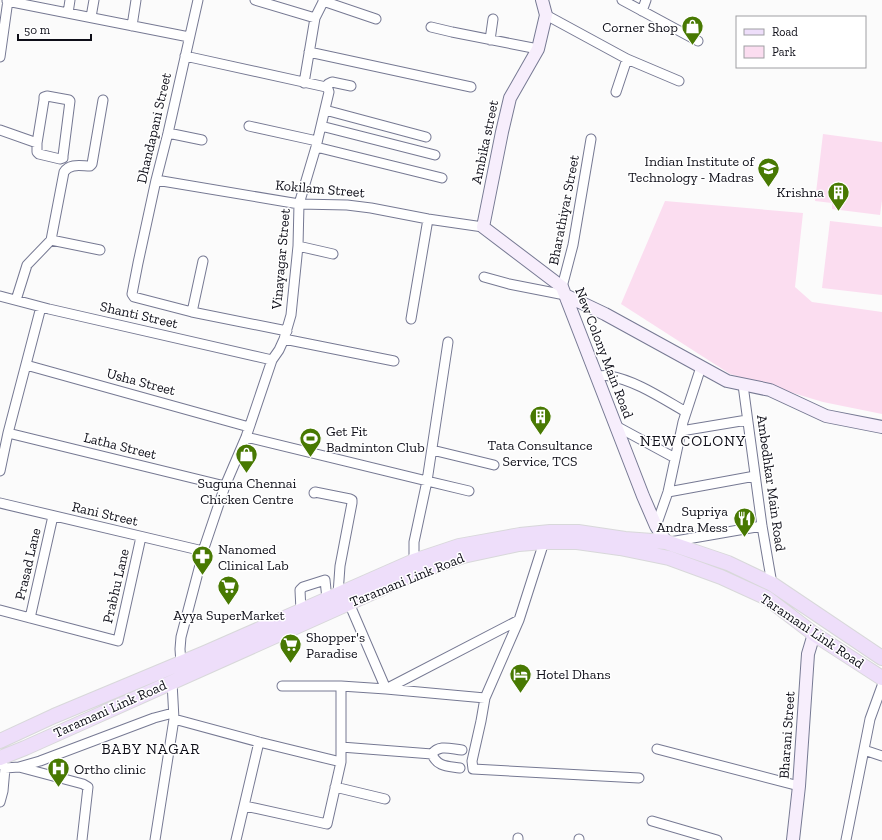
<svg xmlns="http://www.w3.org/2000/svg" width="882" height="840" viewBox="0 0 882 840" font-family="'Zilla Slab',serif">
	<rect width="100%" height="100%" fill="#fbfbfb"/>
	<path fill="#fbddf0" d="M 823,134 L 882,142 L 882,200 L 880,215 L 832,209 L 832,203 L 815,201 Z
		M 665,201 L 803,213 L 795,287 L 812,302 L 882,312 L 882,414 L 823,402 L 730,374 L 621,304 Z
		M 830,221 L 882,227 L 882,295 L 822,288 Z"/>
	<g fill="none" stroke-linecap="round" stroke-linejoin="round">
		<defs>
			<path id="street" d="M 198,0 L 168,133 L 156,180 L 138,263 L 132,294 L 134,297 L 192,312 L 287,331
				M 255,0 L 315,18
				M 622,0 L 698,41
				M 7,1 L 189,37
				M 323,1 L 376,19
				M 642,11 L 646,0
				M 68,13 L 70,0
				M 546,15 L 627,59 L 679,81
				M 91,17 L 94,0
				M 132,26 L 136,0
				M 431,27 L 452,32 L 538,49
				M 490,40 L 493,19
				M 309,52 L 471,87
				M 0,57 L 8,0
				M 304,83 L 315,18 L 324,0
				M 326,87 L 328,84 L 332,82 L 351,86
				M 616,92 L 627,59
				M 47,96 L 69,100 L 70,101 L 63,156 L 63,158 L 60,159 L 39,154 L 37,152 L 37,143 L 44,100 L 44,97 Z
				M 325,110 L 426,137
				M 249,126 L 317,141
				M 321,126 L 435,155
				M 0,130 L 37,143
				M 168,133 L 202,140
				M 316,147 L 442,178
				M 156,180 L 299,204 L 347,205 L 371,208 L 428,219 L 483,227
				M 51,240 L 100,250
				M 298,246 L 333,254
				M 484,277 L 509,284 L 565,295
				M 562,287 L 573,245 L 591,139
				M 0,296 L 49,309 L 272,360
				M 16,300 L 27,265 L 51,240 L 64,172 C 70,163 81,166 90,166 L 92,164 L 103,100
				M 192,312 L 203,261
				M 411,319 L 428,219
				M 284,339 L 394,361
				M 26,365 L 249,427
				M 597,376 C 601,376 605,375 609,376 C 635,380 663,399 686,412
				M 743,385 L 762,526 L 772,584
				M 616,426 L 675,458
				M 681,431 L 747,420
				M 8,433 L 225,486
				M 246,437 L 427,481 L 469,491
				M 432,450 L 494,465
				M 0,471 L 8,433 L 41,307
				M 668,492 L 755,476
				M 314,493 L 315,492 L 350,499 L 352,500 L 352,503 L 340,566 L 338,594
				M 0,503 L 203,551
				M 656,526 L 668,492 L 683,422 L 701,367
				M 670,542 L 762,526
				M 414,561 L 414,542 L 427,481 L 448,342
				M 349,603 L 386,689 L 519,620
				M 0,610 L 118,641 L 141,537
				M 301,611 L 300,590 L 303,587 L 325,580 L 327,599
				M 30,618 L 53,516
				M 181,663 L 180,649 L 181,637 L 200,565 L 203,551 L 225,486 L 246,437 L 272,360 L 279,350 L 284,339 L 291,315 L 298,246 L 299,204 L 316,147 L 329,92 L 328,89 L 326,87 L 185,56
				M 282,686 L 341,686 L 386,689 L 485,698 L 519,620 L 544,542
				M 485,698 L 481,721 L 472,761 L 473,769 L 639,778
				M 174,719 L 259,742 L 341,762
				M 341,747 L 432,754 C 439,744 451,749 462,750
				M 657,749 L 799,786
				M 864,750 L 882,756
				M 432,754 C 437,767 448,766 460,768
				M 0,761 L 5,768 L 19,767 L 40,761 L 154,718 L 173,713
				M 19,767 L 83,784 L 88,787 L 82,840
				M 335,787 L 385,799
				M 0,802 L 3,791 L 5,768
				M 245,806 L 327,824 L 341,762 L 341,686
				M 652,821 L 717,840
				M 155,840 L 174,719 L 172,682
				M 236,840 L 259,742
				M 518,840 L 518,838
				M 579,840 L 579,839
				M 846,840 L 870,719 L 882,686"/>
			<path id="secondary" d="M 542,0 L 546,15 L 538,49 L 510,98 L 502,132 L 483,227 L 562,287 L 643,496 L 656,526 L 666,542
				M 565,295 L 605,314 L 727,381 L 770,390 L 826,416 L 882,427
				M 793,840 L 799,786 L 808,654 L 814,634"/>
			<path id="primary" d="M 0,741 L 54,716 L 205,653 L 414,561 L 459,546 L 520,535 L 550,532 L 578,532 L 625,539 L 666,542 L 728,563 L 772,584 L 882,658
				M 0,758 L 25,748 L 416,573 L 463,556 L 519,544 L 544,542 L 577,542 L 620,548 L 669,558 L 721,577 L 767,598 L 814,634 L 882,678"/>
		</defs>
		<use href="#street" stroke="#767993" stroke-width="11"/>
		<use href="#secondary" stroke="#767993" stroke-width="14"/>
		<use href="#primary" stroke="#d8d8da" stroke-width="16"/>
		<use href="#street" stroke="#fff" stroke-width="9"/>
		<use href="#secondary" stroke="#f7eefc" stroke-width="12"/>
		<use href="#primary" stroke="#eedefa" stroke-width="14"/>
	</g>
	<defs>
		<symbol id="shop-pin" viewBox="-11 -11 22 30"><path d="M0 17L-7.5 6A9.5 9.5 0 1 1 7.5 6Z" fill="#487902" stroke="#fff"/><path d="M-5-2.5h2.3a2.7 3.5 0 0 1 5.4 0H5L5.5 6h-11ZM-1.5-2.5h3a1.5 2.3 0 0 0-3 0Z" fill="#fff"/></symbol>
		<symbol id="university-pin" viewBox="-11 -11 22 30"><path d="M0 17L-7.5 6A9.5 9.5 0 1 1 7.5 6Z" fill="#487902" stroke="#fff"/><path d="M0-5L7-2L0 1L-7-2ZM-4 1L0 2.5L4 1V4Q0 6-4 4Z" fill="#fff"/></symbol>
		<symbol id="building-pin" viewBox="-11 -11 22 30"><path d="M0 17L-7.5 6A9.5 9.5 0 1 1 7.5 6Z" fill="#487902" stroke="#fff"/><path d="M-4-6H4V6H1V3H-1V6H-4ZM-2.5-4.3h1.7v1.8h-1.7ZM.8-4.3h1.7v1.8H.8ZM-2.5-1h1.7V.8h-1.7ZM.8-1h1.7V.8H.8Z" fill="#fff"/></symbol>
		<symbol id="stadium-pin" viewBox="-11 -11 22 30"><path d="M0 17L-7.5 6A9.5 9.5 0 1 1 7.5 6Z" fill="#487902" stroke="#fff"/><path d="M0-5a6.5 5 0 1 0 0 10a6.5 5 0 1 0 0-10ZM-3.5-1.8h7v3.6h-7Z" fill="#fff"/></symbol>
		<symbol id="restaurant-pin" viewBox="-11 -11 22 30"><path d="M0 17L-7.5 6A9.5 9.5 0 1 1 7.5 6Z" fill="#487902" stroke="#fff"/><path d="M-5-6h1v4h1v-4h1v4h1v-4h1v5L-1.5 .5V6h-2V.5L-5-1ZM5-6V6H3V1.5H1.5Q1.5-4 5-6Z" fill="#fff"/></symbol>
		<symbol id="pharmacy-pin" viewBox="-11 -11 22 30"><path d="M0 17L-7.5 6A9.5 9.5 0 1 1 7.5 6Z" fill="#487902" stroke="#fff"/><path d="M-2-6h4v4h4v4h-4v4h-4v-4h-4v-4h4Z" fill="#fff"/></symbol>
		<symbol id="supermarket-pin" viewBox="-11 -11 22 30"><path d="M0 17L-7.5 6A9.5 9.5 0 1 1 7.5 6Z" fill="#487902" stroke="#fff"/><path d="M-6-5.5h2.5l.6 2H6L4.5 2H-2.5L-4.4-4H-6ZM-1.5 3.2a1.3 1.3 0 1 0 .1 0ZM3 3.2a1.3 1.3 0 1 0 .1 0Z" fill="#fff"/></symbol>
		<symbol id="hotel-pin" viewBox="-11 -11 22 30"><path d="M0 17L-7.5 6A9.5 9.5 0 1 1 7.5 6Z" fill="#487902" stroke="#fff"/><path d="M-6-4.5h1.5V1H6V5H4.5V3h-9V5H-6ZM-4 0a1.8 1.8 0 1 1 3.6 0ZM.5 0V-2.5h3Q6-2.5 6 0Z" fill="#fff"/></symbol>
		<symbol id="hospital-pin" viewBox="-11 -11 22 30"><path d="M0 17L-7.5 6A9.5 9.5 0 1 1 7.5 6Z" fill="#487902" stroke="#fff"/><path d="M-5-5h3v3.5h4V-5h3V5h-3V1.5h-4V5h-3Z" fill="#fff"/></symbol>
	</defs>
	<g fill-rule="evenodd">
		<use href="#shop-pin" x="680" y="14" width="25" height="34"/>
		<use href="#university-pin" x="756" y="156" width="25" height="34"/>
		<use href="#building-pin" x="826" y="180" width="25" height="34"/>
		<use href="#building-pin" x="528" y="404" width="25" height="34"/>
		<use href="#stadium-pin" x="298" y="426" width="25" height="34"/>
		<use href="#shop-pin" x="234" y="442" width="25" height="34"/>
		<use href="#restaurant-pin" x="732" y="506" width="25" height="34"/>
		<use href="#pharmacy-pin" x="190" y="544" width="25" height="34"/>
		<use href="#supermarket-pin" x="216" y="574" width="25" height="34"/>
		<use href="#supermarket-pin" x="278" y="632" width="25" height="34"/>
		<use href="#hotel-pin" x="508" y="662" width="25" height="34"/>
		<use href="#hospital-pin" x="46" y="756" width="25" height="34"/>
	</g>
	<g text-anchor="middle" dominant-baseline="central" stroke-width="3" stroke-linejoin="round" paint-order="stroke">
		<g font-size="14" fill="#0e0e18" stroke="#fff" text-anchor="start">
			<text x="678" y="27" text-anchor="end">Corner Shop</text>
			<text x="754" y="161" text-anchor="end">Indian Institute of<tspan x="754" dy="16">Technology - Madras</tspan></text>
			<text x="824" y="192" text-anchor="end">Krishna</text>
			<text x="326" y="431">Get Fit<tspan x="326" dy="16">Badminton Club</tspan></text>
			<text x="540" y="445" text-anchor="middle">Tata Consultance<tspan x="540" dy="16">Service, TCS</tspan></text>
			<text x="247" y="483" text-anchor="middle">Suguna Chennai<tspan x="247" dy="16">Chicken Centre</tspan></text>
			<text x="728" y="511" text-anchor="end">Supriya<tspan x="728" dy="16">Andra Mess</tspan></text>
			<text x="218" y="549">Nanomed<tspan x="218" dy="16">Clinical Lab</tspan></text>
			<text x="229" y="615" text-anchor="middle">Ayya SuperMarket</text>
			<text x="306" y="637">Shopper's<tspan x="306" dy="16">Paradise</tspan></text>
			<text x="536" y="674">Hotel Dhans</text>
			<text x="74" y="769">Ortho clinic</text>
		</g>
		<g font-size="14" fill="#0e0e18" stroke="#fff">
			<text transform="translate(154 128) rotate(-77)">Dhandapani Street</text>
			<text transform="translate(485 142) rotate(-78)">Ambika street</text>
			<text transform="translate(320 189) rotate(5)">Kokilam Street</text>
			<text transform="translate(564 210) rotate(-79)">Bharathiyar Street</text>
			<text transform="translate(281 259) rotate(-85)">Vinayagar Street</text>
			<text transform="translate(139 315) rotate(13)">Shanti Street</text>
			<text transform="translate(604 353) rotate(69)">New Colony Main Road</text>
			<text transform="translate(141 382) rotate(15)">Usha Street</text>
			<text transform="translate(120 446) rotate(14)">Latha Street</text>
			<text transform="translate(771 483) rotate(82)">Ambedhkar Main Road</text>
			<text transform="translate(105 514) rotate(13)">Rani Street</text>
			<text transform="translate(28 564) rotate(-77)">Prasad Lane</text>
			<text transform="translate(407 580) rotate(-22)">Taramani Link Road</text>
			<text transform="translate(116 586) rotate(-77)">Prabhu Lane</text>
			<text transform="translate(812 631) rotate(34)">Taramani Link Road</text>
			<text transform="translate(110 709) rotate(-24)">Taramani Link Road</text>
			<text transform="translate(787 735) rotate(-86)">Bharani Street</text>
		</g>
		<g font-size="15" letter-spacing="1" fill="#0e0e18" stroke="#fff">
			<text x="693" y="441">NEW COLONY</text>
			<text x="151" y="749">BABY NAGAR</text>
		</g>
	</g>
	<rect x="736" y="16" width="130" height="52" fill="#ffffff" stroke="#9f9fa3"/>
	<rect x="744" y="29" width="20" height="6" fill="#eedefa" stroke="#9f9fa3"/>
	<text x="772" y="36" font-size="12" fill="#0e0e18">Road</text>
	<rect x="744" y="46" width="20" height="12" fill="#fbddf0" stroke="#9f9fa3"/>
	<text x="772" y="56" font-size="12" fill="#0e0e18">Park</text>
	<path d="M18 34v6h73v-6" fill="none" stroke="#0e0e18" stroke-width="2"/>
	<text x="24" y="34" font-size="12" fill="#0e0e18" stroke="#ffffff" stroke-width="3" paint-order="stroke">50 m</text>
</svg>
